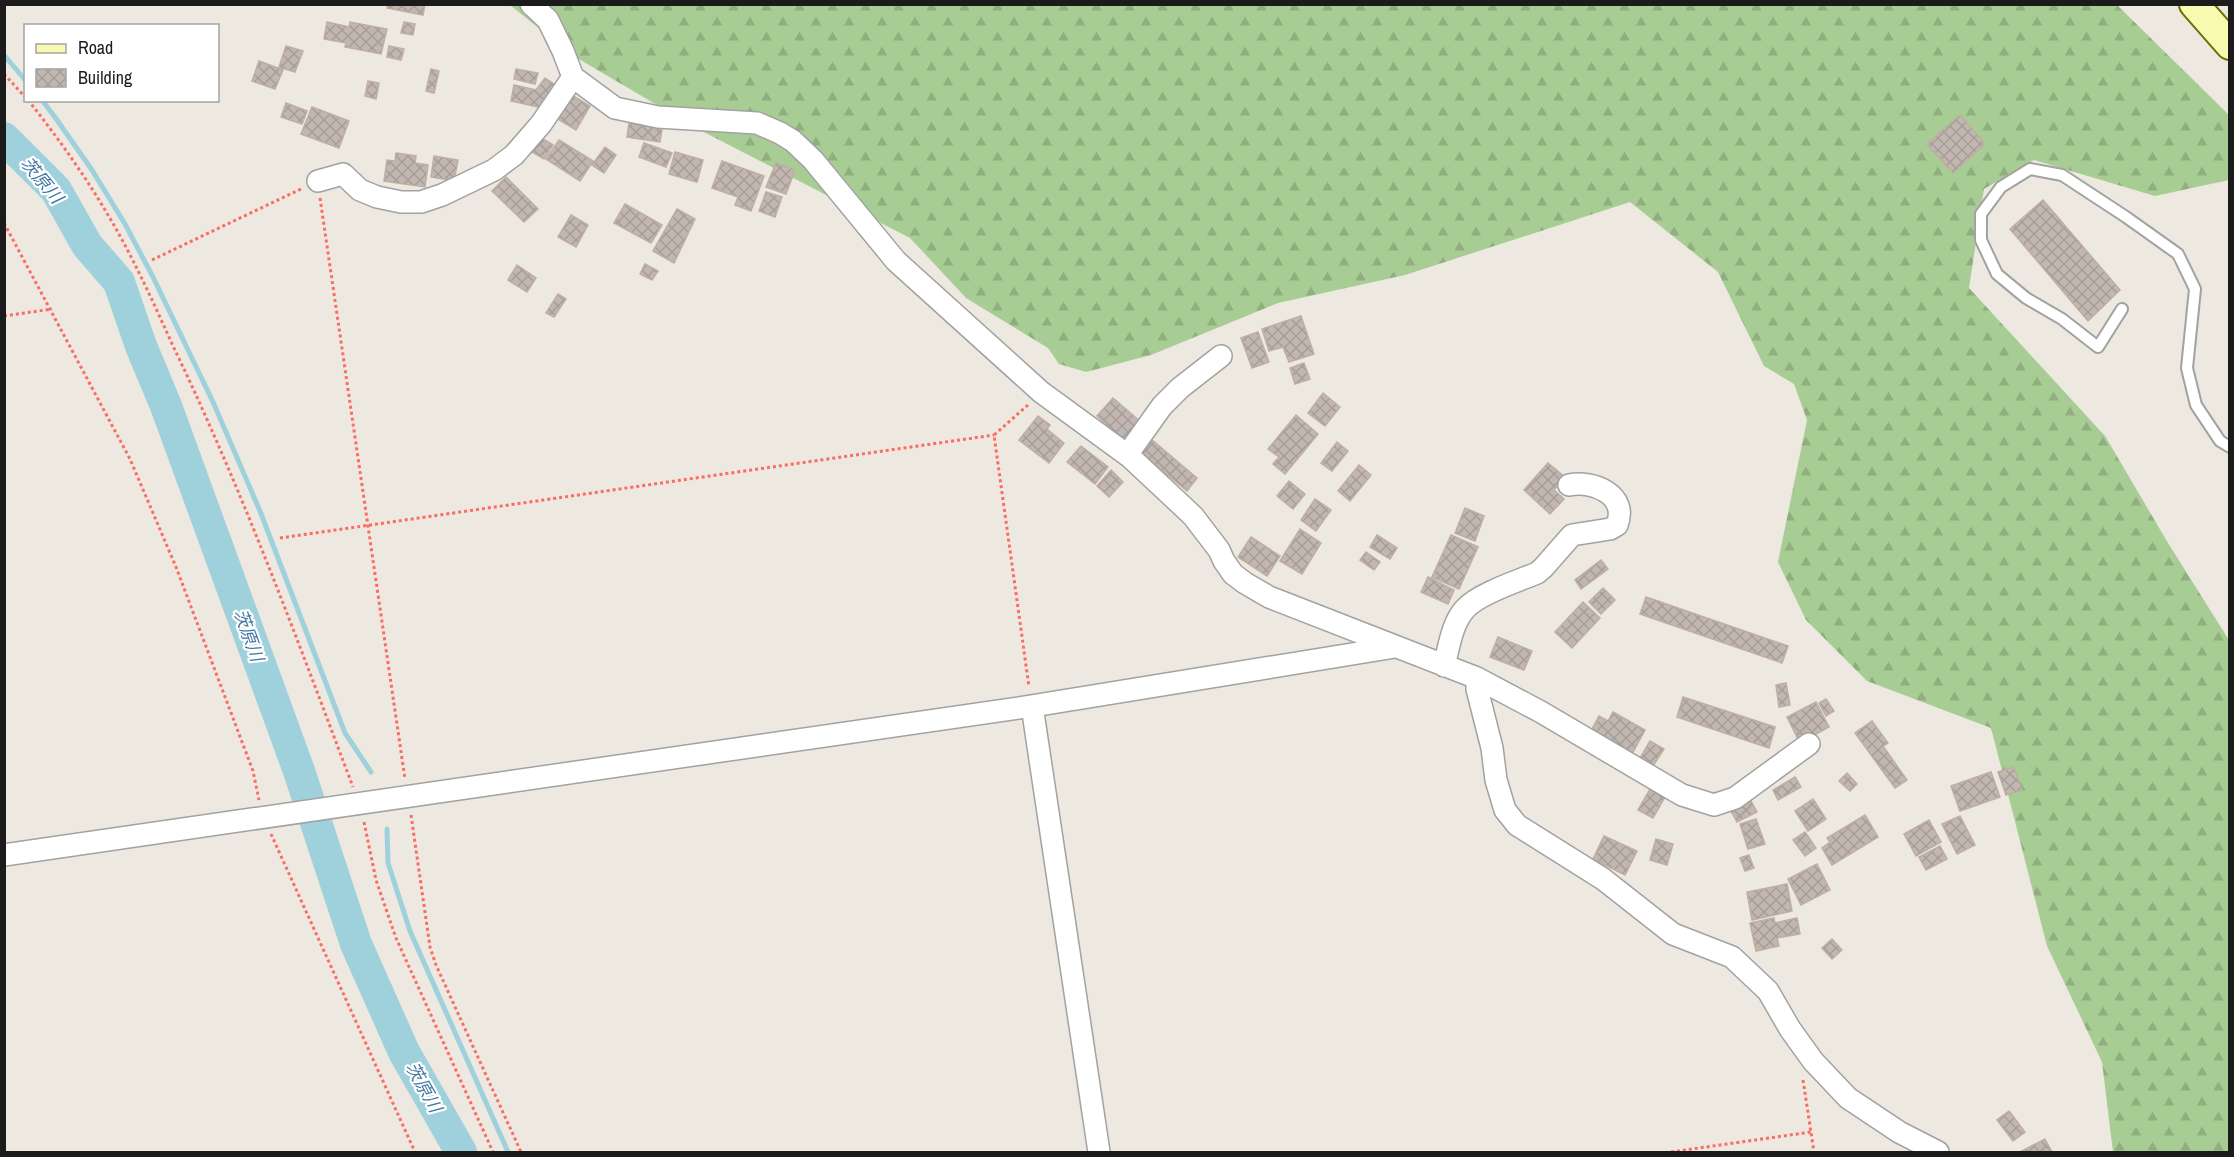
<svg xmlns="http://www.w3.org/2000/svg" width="2234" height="1157" viewBox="0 0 2234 1157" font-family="'Archivo Narrow','Noto Sans JP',sans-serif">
	<defs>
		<pattern id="forest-firs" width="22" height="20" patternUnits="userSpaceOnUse" patternTransform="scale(1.5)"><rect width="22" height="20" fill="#a7cd94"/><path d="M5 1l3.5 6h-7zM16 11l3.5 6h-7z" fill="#8faf7f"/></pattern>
		<pattern id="building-cross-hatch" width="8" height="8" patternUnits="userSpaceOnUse" patternTransform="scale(1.5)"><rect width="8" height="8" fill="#c1b7b0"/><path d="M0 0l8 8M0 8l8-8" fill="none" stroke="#a59d97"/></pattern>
	</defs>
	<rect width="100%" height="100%" fill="#ede8e0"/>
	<path fill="url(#forest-firs)" d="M 510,5 L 2117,5 L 2229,115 L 2229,180 L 2155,196 L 2034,160 L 1984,189 L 1969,288 L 2105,436 L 2168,543 L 2229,640 L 2229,1152 L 2113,1152 L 2102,1062 L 2047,946 L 1991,728 L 1867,681 L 1806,620 L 1778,562 L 1807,420 L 1794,384 L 1764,366 L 1718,272 L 1630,202 L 1405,275 L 1278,303 L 1151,355 L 1086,372 L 1059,364 L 1048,348 L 966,298 L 910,238 L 696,128 L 572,55 Z"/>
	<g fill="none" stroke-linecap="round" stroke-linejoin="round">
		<path stroke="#9fd1dc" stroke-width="5" d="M 4,55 L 26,81
			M 42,100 L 57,120 L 92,170 L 125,224 L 153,277 L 213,402 L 260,511 L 345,733 L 371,772
			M 387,829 L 388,863 L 410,931 L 508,1152"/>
		<path stroke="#9fd1dc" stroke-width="32" d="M 4,138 L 56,190 L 87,245 L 119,282 L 141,346 L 166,406 L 299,771 L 356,944 L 404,1052 L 461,1152"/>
	</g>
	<path fill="url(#building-cross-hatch)" stroke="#bfaea2" stroke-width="1.5" d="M 388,4 L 425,4 L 423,15 L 387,8 Z
		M 327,22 L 349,27 L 350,22 L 387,29 L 381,54 L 345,47 L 346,43 L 324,39 Z
		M 404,22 L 415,24 L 413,35 L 401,33 Z
		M 286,46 L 303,51 L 295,72 L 279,67 Z
		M 389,46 L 404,49 L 401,60 L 387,57 Z
		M 259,61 L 283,70 L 275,89 L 252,81 Z
		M 431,69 L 439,71 L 434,93 L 426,91 Z
		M 516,69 L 538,73 L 535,84 L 514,79 Z
		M 545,78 L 557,86 L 542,108 L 511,101 L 514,85 L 536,90 Z
		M 368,81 L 379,83 L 376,99 L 365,96 Z
		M 570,94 L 590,106 L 576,130 L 556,118 Z
		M 286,103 L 307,111 L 302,124 L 281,117 Z
		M 312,107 L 349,121 L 339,148 L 301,134 Z
		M 1960,115 L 1985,144 L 1953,173 L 1927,144 Z
		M 629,123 L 662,129 L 660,142 L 627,137 Z
		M 540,137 L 553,145 L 544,159 L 532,152 Z
		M 559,140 L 593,161 L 580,181 L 546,159 Z
		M 644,143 L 672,153 L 666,167 L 639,157 Z
		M 605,147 L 616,155 L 604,173 L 592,165 Z
		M 675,152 L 703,160 L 697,182 L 669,174 Z
		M 396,153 L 416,156 L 415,163 L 428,165 L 425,187 L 384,181 L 387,160 L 395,161 Z
		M 434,156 L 458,160 L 454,181 L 431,177 Z
		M 722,161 L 764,176 L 751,211 L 735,205 L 738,197 L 712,188 Z
		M 776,163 L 795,170 L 786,194 L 766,187 Z
		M 506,177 L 538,209 L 524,222 L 492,191 Z
		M 766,192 L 782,197 L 775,217 L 759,211 Z
		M 2043,200 L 2120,290 L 2088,321 L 2010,229 Z
		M 625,204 L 662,225 L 651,243 L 614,223 Z
		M 677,209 L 695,219 L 674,263 L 653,251 Z
		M 571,215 L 588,225 L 576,247 L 558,237 Z
		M 645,264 L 658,271 L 652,280 L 640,274 Z
		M 517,265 L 536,278 L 527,292 L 508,280 Z
		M 558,294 L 566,299 L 554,317 L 546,313 Z
		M 1301,316 L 1314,354 L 1289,362 L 1283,347 L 1269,351 L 1262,329 Z
		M 1258,332 L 1269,362 L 1252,368 L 1241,338 Z
		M 1304,363 L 1310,379 L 1295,384 L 1290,368 Z
		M 1323,393 L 1340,407 L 1325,426 L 1308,413 Z
		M 1113,398 L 1142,423 L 1126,442 L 1097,416 Z
		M 1296,415 L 1318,434 L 1285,474 L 1273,464 L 1279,457 L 1268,449 Z
		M 1038,416 L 1050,425 L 1047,429 L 1064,443 L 1049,463 L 1019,440 Z
		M 1151,439 L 1197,478 L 1187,491 L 1140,452 Z
		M 1337,442 L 1348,451 L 1332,471 L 1321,463 Z
		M 1081,446 L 1108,467 L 1095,484 L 1067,462 Z
		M 1548,463 L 1565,477 L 1554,490 L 1564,499 L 1550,514 L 1524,490 Z
		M 1359,465 L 1371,475 L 1350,501 L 1338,491 Z
		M 1111,470 L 1123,482 L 1109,497 L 1097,486 Z
		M 1289,481 L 1305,494 L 1293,509 L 1277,496 Z
		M 1315,499 L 1331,510 L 1316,531 L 1301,520 Z
		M 1465,508 L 1484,516 L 1475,541 L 1455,533 Z
		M 1300,529 L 1321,543 L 1302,574 L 1280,561 Z
		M 1377,535 L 1397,548 L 1390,559 L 1370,547 Z
		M 1451,535 L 1478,547 L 1459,589 L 1432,577 Z
		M 1251,537 L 1280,556 L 1267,576 L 1238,557 Z
		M 1366,552 L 1380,562 L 1374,570 L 1360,560 Z
		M 1601,560 L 1608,569 L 1581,589 L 1575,580 Z
		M 1428,577 L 1454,590 L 1448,604 L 1421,592 Z
		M 1603,588 L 1615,600 L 1601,614 L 1589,602 Z
		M 1646,597 L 1788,646 L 1782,663 L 1640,614 Z
		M 1583,602 L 1600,618 L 1572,648 L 1555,632 Z
		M 1498,637 L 1532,651 L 1524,670 L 1490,657 Z
		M 1786,683 L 1790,705 L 1779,707 L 1776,685 Z
		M 1683,697 L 1775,727 L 1769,748 L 1677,717 Z
		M 1826,699 L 1834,711 L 1826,716 L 1819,703 Z
		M 1816,702 L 1829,727 L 1800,743 L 1787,717 Z
		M 1613,712 L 1645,730 L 1632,754 L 1591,731 L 1599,716 L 1608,721 Z
		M 1872,721 L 1888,743 L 1883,746 L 1907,780 L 1895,788 L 1855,733 Z
		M 1650,741 L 1664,749 L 1653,766 L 1640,758 Z
		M 2014,767 L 2022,790 L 2006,795 L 1998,772 Z
		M 1991,772 L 2000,797 L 1960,811 L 1951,786 Z
		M 1847,773 L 1857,784 L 1850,791 L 1839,781 Z
		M 1795,777 L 1801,787 L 1778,800 L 1773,790 Z
		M 1650,789 L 1665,797 L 1653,818 L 1638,810 Z
		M 1813,799 L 1826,819 L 1808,831 L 1795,811 Z
		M 1751,801 L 1757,812 L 1737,822 L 1731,811 Z
		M 1865,815 L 1878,837 L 1832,865 L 1822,848 L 1830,842 L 1827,838 Z
		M 1960,816 L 1975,845 L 1957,854 L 1942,824 Z
		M 1756,819 L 1765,844 L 1748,849 L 1740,824 Z
		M 1929,820 L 1941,842 L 1916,856 L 1904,834 Z
		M 1805,832 L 1816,848 L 1805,856 L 1793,840 Z
		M 1604,836 L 1637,851 L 1625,875 L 1593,859 Z
		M 1656,839 L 1673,844 L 1667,865 L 1650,860 Z
		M 1940,846 L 1947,859 L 1926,870 L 1919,857 Z
		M 1749,855 L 1754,868 L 1745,871 L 1740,858 Z
		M 1817,864 L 1830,890 L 1801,905 L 1788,879 Z
		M 1787,884 L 1792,911 L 1752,920 L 1747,892 Z
		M 1774,918 L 1775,923 L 1797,918 L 1800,934 L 1777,938 L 1779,946 L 1756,951 L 1750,923 Z
		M 1832,939 L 1842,950 L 1832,959 L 1822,948 Z
		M 2009,1111 L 2025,1132 L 2013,1141 L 1997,1120 Z
		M 2045,1139 L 2052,1152 L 2020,1152 Z"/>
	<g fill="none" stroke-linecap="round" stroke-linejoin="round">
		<defs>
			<path id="lane" d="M 2122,309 L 2098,347 L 2062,319 L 2026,298 L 1997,274 L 1981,240 L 1981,214 L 2001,187 L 2030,169 L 2062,175 L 2126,217 L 2178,254 L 2195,289 L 2187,368 L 2196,405 L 2220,441 L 2230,447"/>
			<path id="street" d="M 531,4 L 548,20 L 563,51 L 573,77 L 615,108 L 658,117 L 757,123 L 780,133 L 793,141 L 813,160 L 896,261 L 1041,392 L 1130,457 L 1193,516 L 1219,550 L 1224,561 L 1233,574 L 1245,583 L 1269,597 L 1477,678 L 1541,712 L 1682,795 L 1714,805 L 1735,798 L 1809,744
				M 318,181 L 343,174 L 360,190 L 377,197 L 401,202 L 421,202 L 442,195 L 494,170 L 514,155 L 541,124 L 573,77
				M 1127,455 L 1162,406 L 1180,388 L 1221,356
				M 1444,666 C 1449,647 1452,623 1465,609 C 1478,594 1518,581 1537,573 L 1543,568 L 1572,535 L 1610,529 L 1617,525 C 1629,495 1593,480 1569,485
				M 1477,678 L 1477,689 L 1492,748 L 1496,780 L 1505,810 L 1517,825 L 1603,879 L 1673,934 L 1732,957 L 1768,991 L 1790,1029 L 1813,1061 L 1848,1098 L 1899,1132 L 1938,1152
				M 1032,706 L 1099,1152
				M 4,855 L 1032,706 L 1395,647"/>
			<path id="secondary" d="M 2194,4 L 2230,45"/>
		</defs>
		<use href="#lane" stroke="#a2a2a2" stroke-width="14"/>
		<use href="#street" stroke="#a2a2a2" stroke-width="24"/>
		<use href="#secondary" stroke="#697103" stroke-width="32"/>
		<path stroke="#fb6c63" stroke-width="3" stroke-dasharray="3 3" stroke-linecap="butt" d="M 4,74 L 26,98
			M 28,100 C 60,140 90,183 115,227 C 137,266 155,306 173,346 C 242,489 297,639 353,787
			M 320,198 L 405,779
			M 4,223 L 130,459 L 176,567 L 253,771 L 259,800
			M 152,260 L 303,188
			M 4,316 L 52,309
			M 1028,405 L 994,435 L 1029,687
			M 280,538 L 994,435
			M 411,815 L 430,947 L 436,965 L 521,1152
			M 364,822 L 376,880 L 396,938 L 493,1152
			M 271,834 L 415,1152
			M 1803,1080 L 1814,1152
			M 1671,1152 L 1811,1132"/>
		<use href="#lane" stroke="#fff" stroke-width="10"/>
		<use href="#street" stroke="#fff" stroke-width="21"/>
		<use href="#secondary" stroke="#f9fab1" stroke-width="28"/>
	</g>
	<g text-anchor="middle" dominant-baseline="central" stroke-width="4.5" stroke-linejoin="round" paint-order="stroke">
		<g font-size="18" font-style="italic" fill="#4478a3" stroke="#fff">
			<text transform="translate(42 180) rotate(50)">茨原川</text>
			<text transform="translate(249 635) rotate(70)">茨原川</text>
			<text transform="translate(424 1087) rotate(61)">茨原川</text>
		</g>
	</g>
	<rect width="2234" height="1157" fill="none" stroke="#1b1b1b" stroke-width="12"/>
	<rect x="24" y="24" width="195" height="78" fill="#ffffff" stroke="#a4a4a4" stroke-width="1.5"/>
	<rect x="36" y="44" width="30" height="9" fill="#f9fab1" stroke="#a4a4a4" stroke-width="1.5"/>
	<text x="78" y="54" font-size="18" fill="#1b1b1b">Road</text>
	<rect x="36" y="69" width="30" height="18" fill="url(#building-cross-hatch)" stroke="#a4a4a4" stroke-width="1.5"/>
	<text x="78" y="84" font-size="18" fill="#1b1b1b">Building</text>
</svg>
